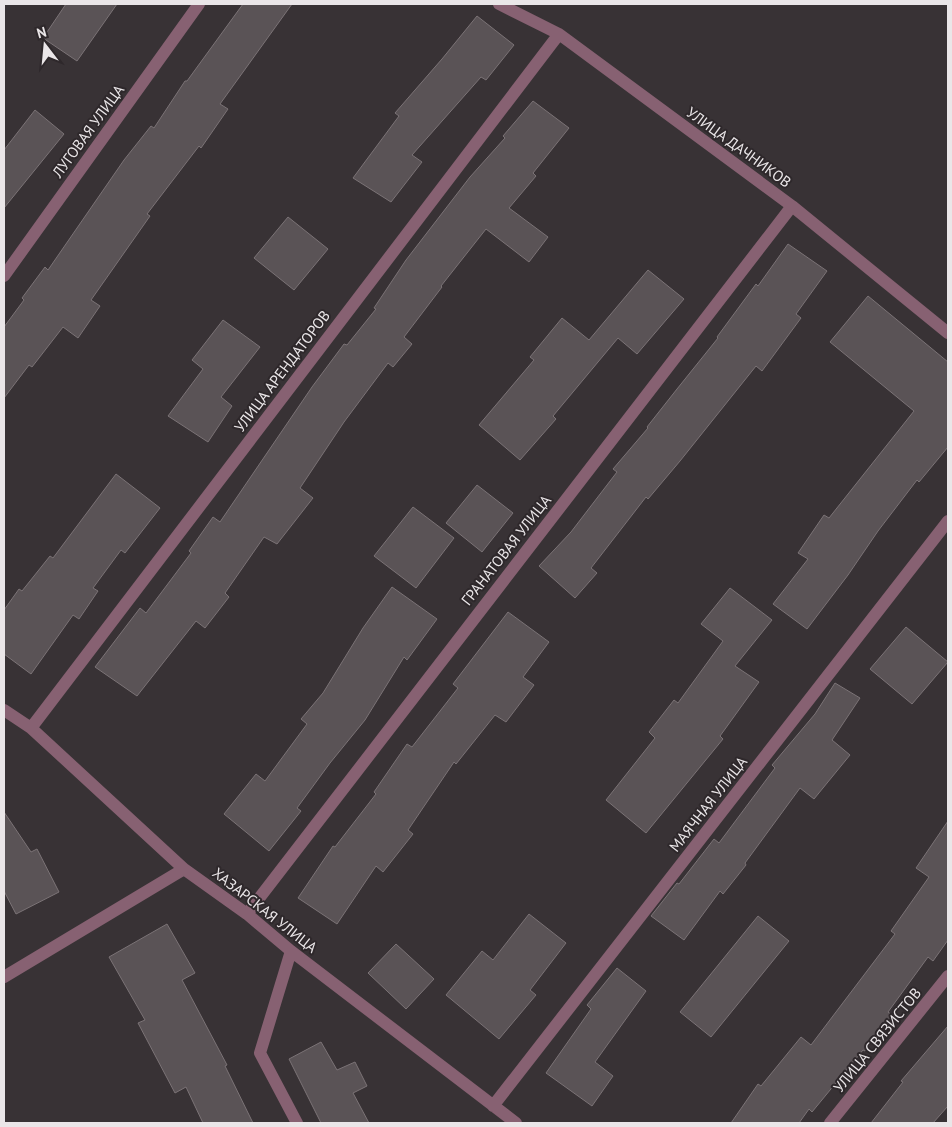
<svg xmlns="http://www.w3.org/2000/svg" width="952" height="1127" viewBox="0 0 952 1127" font-family="'PT Sans',sans-serif">
	<rect width="100%" height="100%" fill="#383235"/>
	<path fill="#5a5356" stroke="#7b7376" d="M 66,4 L 117,4 L 77,61 L 43,38 Z
		M 243,4 L 292,4 L 220,104 L 228,109 L 201,148 L 199,146 L 147,214 L 150,216 L 91,300 L 100,306 L 78,338 L 63,327 L 32,367 L 29,365 L 4,398 L 4,327 L 24,300 L 22,298 L 45,267 L 48,270 L 124,160 L 151,126 L 154,128 L 185,81 L 187,81 Z
		M 477,16 L 514,45 L 486,80 L 481,77 L 412,155 L 422,162 L 391,202 L 353,178 L 399,116 L 395,113 L 442,59 Z
		M 533,101 L 569,128 L 533,173 L 536,176 L 509,208 L 548,237 L 529,262 L 486,229 L 441,286 L 442,287 L 404,337 L 412,344 L 393,367 L 388,363 L 344,422 L 300,488 L 313,498 L 277,544 L 264,537 L 225,593 L 229,597 L 205,628 L 196,621 L 137,696 L 95,667 L 140,608 L 146,613 L 191,553 L 189,551 L 213,517 L 220,522 L 312,387 L 344,344 L 347,345 L 376,309 L 374,308 L 406,260 L 470,177 L 505,138 L 503,136 Z
		M 35,110 L 64,134 L 4,208 L 4,150 Z
		M 288,217 L 328,249 L 294,290 L 254,258 Z
		M 788,244 L 827,271 L 796,314 L 801,318 L 762,371 L 756,366 L 680,461 L 648,499 L 646,497 L 591,568 L 597,573 L 575,598 L 539,566 L 571,532 L 617,472 L 613,469 L 648,428 L 647,427 L 677,389 L 718,338 L 717,337 L 756,284 L 758,286 Z
		M 648,270 L 684,299 L 637,354 L 618,338 L 553,416 L 556,419 L 520,460 L 479,425 L 534,360 L 530,357 L 562,318 L 589,340 Z
		M 868,296 L 948,362 L 948,447 L 919,482 L 917,480 L 878,531 L 848,575 L 807,629 L 773,604 L 808,559 L 798,553 L 824,515 L 829,518 L 914,411 L 830,342 Z
		M 223,320 L 260,347 L 221,397 L 232,406 L 208,442 L 168,416 L 203,369 L 192,360 Z
		M 116,474 L 160,508 L 125,553 L 121,550 L 93,588 L 98,591 L 79,619 L 73,615 L 31,674 L 4,654 L 4,610 L 19,589 L 22,591 L 50,556 L 53,558 Z
		M 477,485 L 513,513 L 482,552 L 446,523 Z
		M 413,507 L 454,538 L 416,588 L 374,556 Z
		M 392,587 L 437,619 L 407,660 L 404,657 L 365,720 L 330,763 L 297,808 L 301,811 L 269,851 L 224,814 L 256,774 L 265,781 L 307,724 L 301,719 L 323,693 L 363,628 Z
		M 730,588 L 772,620 L 735,666 L 759,682 L 720,736 L 723,739 L 646,833 L 606,800 L 655,738 L 649,732 L 674,700 L 678,703 L 723,641 L 701,624 Z
		M 508,612 L 549,642 L 523,677 L 534,685 L 506,722 L 495,715 L 456,764 L 454,762 L 408,830 L 413,834 L 383,872 L 376,866 L 337,924 L 298,898 L 333,846 L 335,847 L 376,794 L 374,792 L 407,744 L 412,747 L 458,688 L 453,684 Z
		M 906,627 L 948,662 L 912,704 L 870,669 Z
		M 835,683 L 860,698 L 832,740 L 850,755 L 814,799 L 800,788 L 745,863 L 746,865 L 723,894 L 720,891 L 684,940 L 651,916 L 677,883 L 679,884 L 714,839 L 719,843 L 775,768 L 772,765 L 815,714 Z
		M 4,812 L 31,852 L 37,849 L 59,892 L 16,914 L 4,891 Z
		M 948,821 L 948,940 L 933,961 L 928,957 L 888,1012 L 892,1015 L 865,1051 L 863,1050 L 812,1112 L 809,1109 L 799,1123 L 731,1123 L 758,1084 L 761,1086 L 801,1037 L 811,1045 L 895,934 L 891,931 L 929,877 L 916,868 Z
		M 529,914 L 566,943 L 530,990 L 536,995 L 499,1039 L 446,995 L 482,951 L 493,960 Z
		M 758,916 L 789,941 L 711,1037 L 680,1012 Z
		M 167,924 L 195,973 L 182,980 L 227,1065 L 225,1066 L 253,1123 L 203,1123 L 186,1087 L 175,1093 L 138,1023 L 145,1020 L 109,957 Z
		M 396,944 L 434,979 L 406,1009 L 368,973 Z
		M 617,968 L 646,991 L 595,1062 L 613,1076 L 592,1106 L 546,1073 L 591,1009 L 587,1005 Z
		M 948,1026 L 948,1106 L 933,1123 L 871,1123 L 903,1082 L 901,1081 Z
		M 321,1042 L 337,1070 L 355,1062 L 367,1086 L 353,1093 L 369,1123 L 321,1123 L 289,1059 Z"/>
	<g fill="none" stroke-linecap="round" stroke-linejoin="round">
		<path stroke="#876172" stroke-width="12" d="M 499,4 L 559,34 L 792,206 L 948,333
			M 4,276 L 199,4
			M 4,710 L 31,728 L 184,869 L 247,914 L 291,951 L 516,1123
			M 31,728 L 559,34
			M 247,914 L 792,206
			M 291,951 L 260,1053 L 297,1123
			M 4,977 L 184,869
			M 493,1106 L 948,521
			M 830,1123 L 948,976"/>
	</g>
	<g text-anchor="middle" dominant-baseline="central" stroke-width="4" stroke-linejoin="round" paint-order="stroke">
		<g font-size="15" fill="#eae6e8" stroke="#2e282b">
			<text transform="translate(88 131) rotate(-54)">ЛУГОВАЯ УЛИЦА</text>
			<text transform="translate(739 147) rotate(36)">УЛИЦА ДАЧНИКОВ</text>
			<text transform="translate(282 371) rotate(-53)">УЛИЦА АРЕНДАТОРОВ</text>
			<text transform="translate(506 550) rotate(-52)">ГРАНАТОВАЯ УЛИЦА</text>
			<text transform="translate(708 804) rotate(-52)">МАЯЧНАЯ УЛИЦА</text>
			<text transform="translate(265 910) rotate(38)">ХАЗАРСКАЯ УЛИЦА</text>
			<text transform="translate(877 1040) rotate(-51)">УЛИЦА СВЯЗИСТОВ</text>
		</g>
	</g>
	<rect width="952" height="1127" fill="none" stroke="#eae6e8" stroke-width="10"/>
	<g transform="translate(45 45) rotate(344)" stroke="#2e282b" stroke-width="4" paint-order="stroke">
	<path d="M0-4L9 19L0 12L-9 19Z" fill="#eae6e8"/>
	<text y="-8" font-size="14" font-weight="bold" text-anchor="middle" fill="#eae6e8">N</text>
	</g>
</svg>
